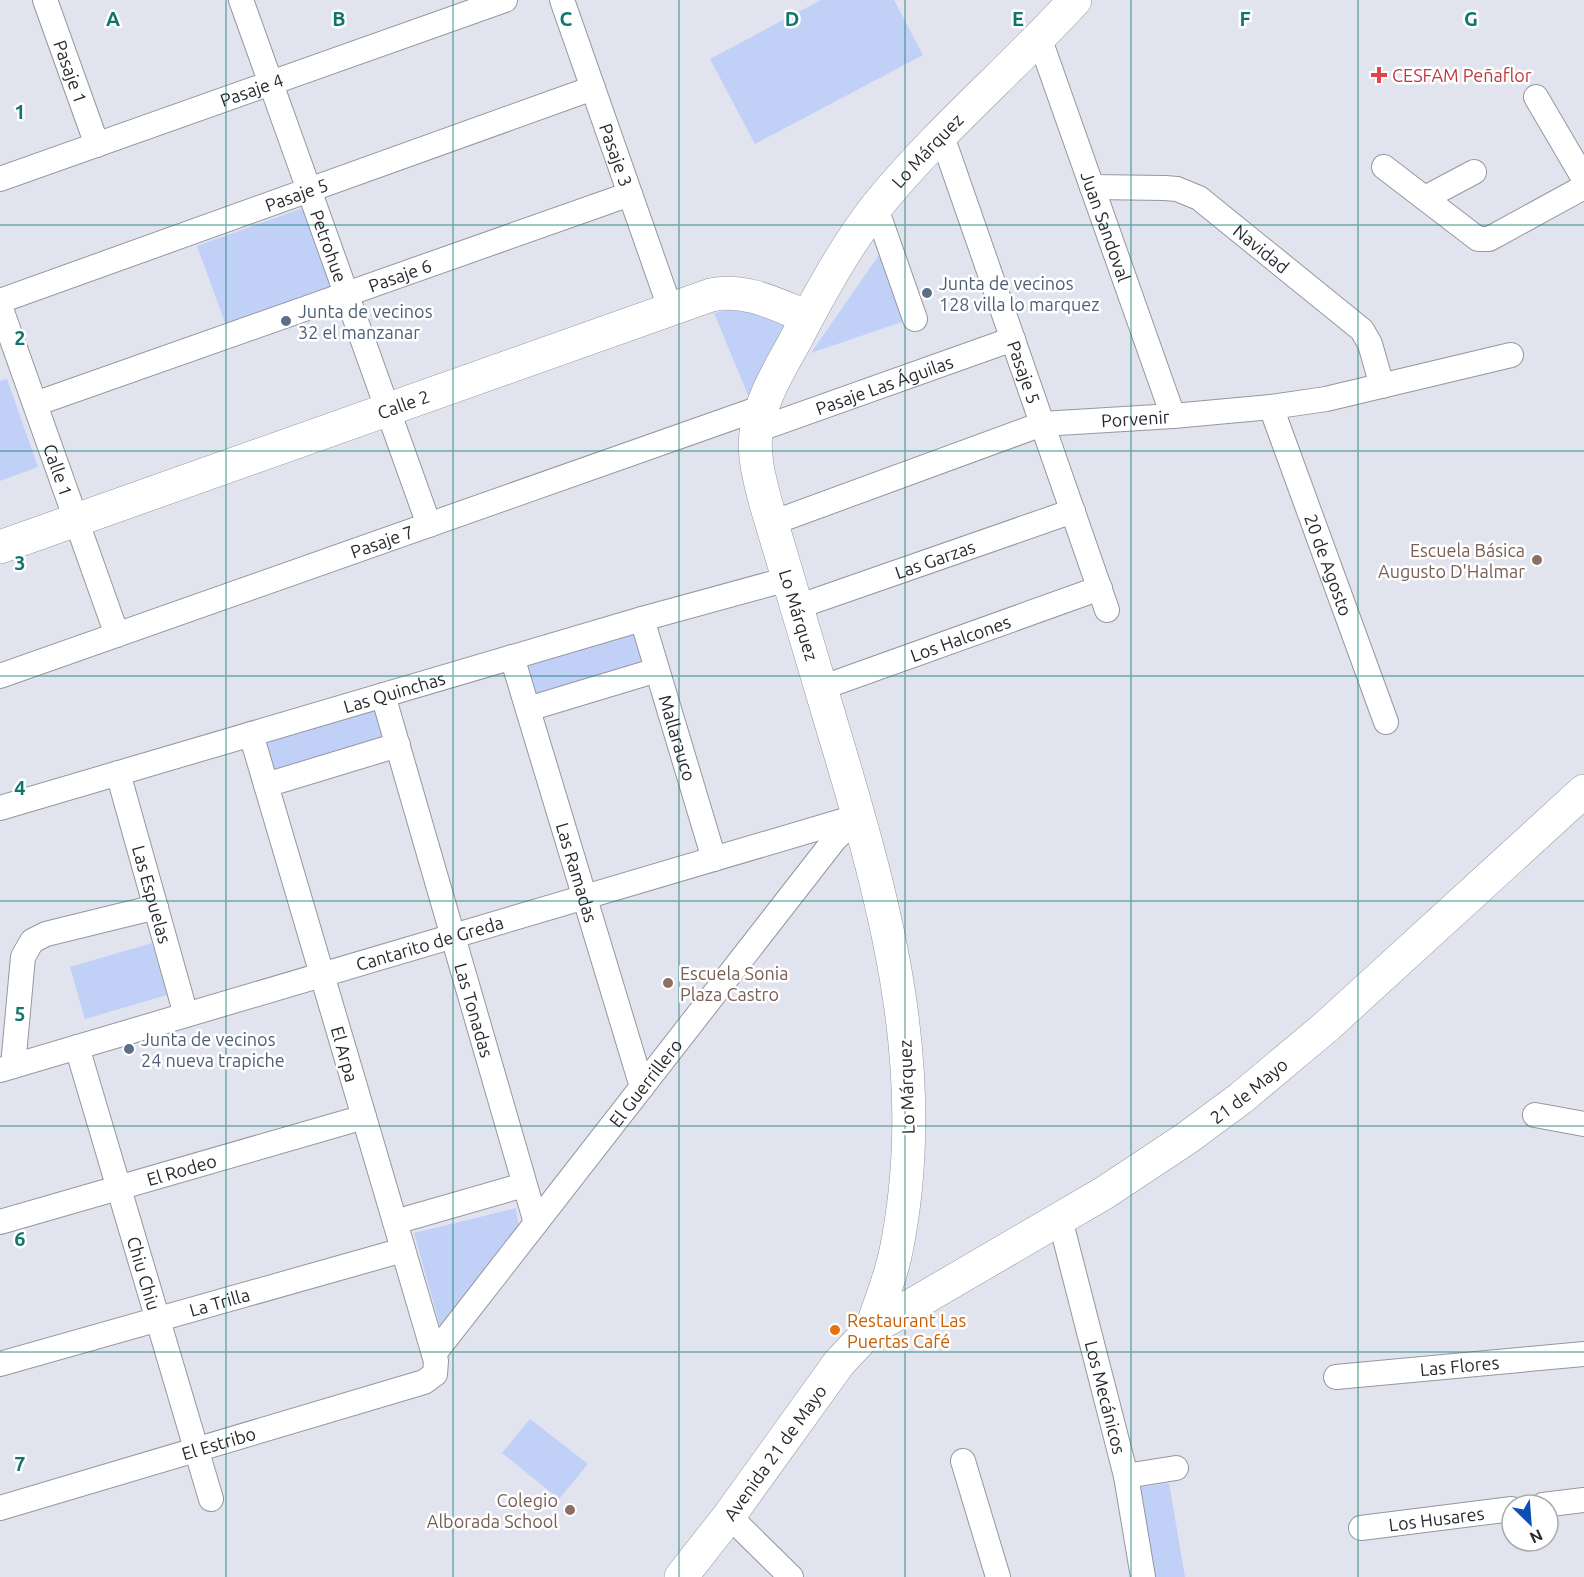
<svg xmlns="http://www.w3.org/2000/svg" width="1584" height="1577" viewBox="0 0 1584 1577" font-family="Ubuntu,sans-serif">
	<rect width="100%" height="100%" fill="#e1e4ee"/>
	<path fill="#c1d0f7" d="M 821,0 L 894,0 L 923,55 L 755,144 L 710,59 Z
		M 303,208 L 333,290 L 227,328 L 197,246 Z
		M 881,252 L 905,321 L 811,353 Z
		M 748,306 L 792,322 L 750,400 L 714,313 Z
		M 7,379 L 38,467 L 0,481 L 0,381 Z
		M 638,627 L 649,665 L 535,700 L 524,662 Z
		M 378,704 L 390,742 L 272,776 L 260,739 Z
		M 152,943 L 167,995 L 85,1019 L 70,967 Z
		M 516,1208 L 519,1228 L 441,1330 L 414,1233 Z
		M 530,1419 L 588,1464 L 559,1499 L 502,1453 Z
		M 1169,1483 L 1185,1577 L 1155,1577 L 1141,1487 Z"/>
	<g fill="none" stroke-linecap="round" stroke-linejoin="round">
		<defs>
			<g id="street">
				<path id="s1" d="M 45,0 L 97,145"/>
				<path id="s2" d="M 241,0 L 429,525"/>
				<path id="s3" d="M 562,0 L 670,308"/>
				<path id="s4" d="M 1039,37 L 1173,416"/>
				<path d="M 1536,97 L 1584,179"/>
				<path id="s5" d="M 942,136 L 1107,610"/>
				<path d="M 1384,167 L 1478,239 L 1489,239 L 1584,187"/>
				<path id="s6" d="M 0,179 L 505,0"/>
				<path id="s7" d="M 1092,187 L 1165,188 L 1177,189 L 1199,198 L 1362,330 L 1370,344 L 1382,386"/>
				<path d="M 1425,198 L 1474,172"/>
				<path d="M 876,208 L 915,319"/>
				<path id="s8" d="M 0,301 L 593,88"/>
				<path id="s9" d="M 0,306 L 117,635"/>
				<path id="s10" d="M 35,404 L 630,194"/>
				<path id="s11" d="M 1271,407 L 1386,722"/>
				<path id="s12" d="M 757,430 L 1013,339"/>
				<path id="s13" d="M 772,523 L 1042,424 L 1173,416 L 1271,407 L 1326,399 L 1511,355"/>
				<path id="s14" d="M 797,607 L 1073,511"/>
				<path id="s15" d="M 642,619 L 714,859"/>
				<path id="s16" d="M 512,657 L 642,1087"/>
				<path id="s17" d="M 0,676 L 763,407"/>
				<path id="s18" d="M 821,688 L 1100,588"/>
				<path id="s19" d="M 383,695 L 536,1223"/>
				<path d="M 528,709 L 657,670"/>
				<path id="s20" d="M 118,773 L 186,1015"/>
				<path d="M 266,785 L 398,745"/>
				<path id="s21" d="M 0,808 L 642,619 L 788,579"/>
				<path id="s22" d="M 77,1047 L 211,1499"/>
				<path d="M 13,1066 L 23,957 L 32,941 L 46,934 L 156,907"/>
				<path id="s23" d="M 0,1070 L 859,816"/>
				<path d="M 1535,1115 L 1584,1124"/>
				<path id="s24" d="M 1060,1219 L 1126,1476 L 1143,1577"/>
				<path id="s25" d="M 0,1222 L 364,1117"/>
				<path d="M 395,1222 L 524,1185"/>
				<path id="s26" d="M 434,1354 L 835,839 L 855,820"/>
				<path id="s27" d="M 0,1364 L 403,1250"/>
				<path id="s28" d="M 1336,1377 L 1584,1354"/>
				<path d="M 963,1461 L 998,1577"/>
				<path d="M 1126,1476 L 1176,1468"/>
				<path d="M 1543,1505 L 1584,1500"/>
				<path id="s29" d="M 0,1508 L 424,1382 L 435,1374 L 436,1361 L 251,734"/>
				<path d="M 729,1516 L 791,1577"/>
				<path id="s30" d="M 1361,1528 L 1512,1509"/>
			</g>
			<g id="secondary">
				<path id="s31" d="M 0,547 L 711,295 C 746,288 775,304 807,317"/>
				<path id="s32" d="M 871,1329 C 880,1305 889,1281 895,1256 C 933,1077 887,909 836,739 C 812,661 790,582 766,504 C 760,481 753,457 756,433 C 761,399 779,370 795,341 C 819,295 845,247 877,206 C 937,132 1011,70 1075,0"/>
				<path id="s33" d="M 681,1577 L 729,1516 L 839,1363 L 871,1329 L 1104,1193 L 1187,1138 L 1241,1098 L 1327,1026 L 1584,791"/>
			</g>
		</defs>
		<use href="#street" stroke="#9497a0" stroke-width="26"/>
		<use href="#secondary" stroke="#9497a0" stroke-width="34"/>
		<use href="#street" stroke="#fff" stroke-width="24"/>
		<use href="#secondary" stroke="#fff" stroke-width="33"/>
	</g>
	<path fill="none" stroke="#0f766e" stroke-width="1.5" stroke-opacity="0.55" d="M 226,0 L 226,1577M 453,0 L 453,1577M 679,0 L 679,1577M 905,0 L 905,1577M 1131,0 L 1131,1577M 1358,0 L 1358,1577M 0,225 L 1584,225M 0,451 L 1584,451M 0,676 L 1584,676M 0,901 L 1584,901M 0,1126 L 1584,1126M 0,1352 L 1584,1352"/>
	<path fill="#e0444e" stroke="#fff" stroke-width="2" d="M1376 66h6v6h6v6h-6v6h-6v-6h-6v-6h6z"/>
	<g fill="#5c6f8a" stroke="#fff" stroke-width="2">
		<circle cx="927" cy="293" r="6"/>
		<circle cx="286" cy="321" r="6"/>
		<circle cx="129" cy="1049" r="6"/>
	</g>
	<g fill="#8d6e63" stroke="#fff" stroke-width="2">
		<circle cx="1537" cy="560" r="6"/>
		<circle cx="668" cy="983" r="6"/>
		<circle cx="570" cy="1510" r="6"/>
	</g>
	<circle fill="#e8710a" stroke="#fff" stroke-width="2" cx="835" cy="1330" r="6"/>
	<g text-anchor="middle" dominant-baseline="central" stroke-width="5" stroke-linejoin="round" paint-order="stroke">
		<g font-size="18" fill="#292a2e" stroke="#fff">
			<text stroke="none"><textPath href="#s1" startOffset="76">Pasaje 1</textPath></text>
			<text stroke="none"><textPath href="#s6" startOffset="267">Pasaje 4</textPath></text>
			<text stroke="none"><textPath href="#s32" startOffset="1254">Lo Márquez</textPath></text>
			<text stroke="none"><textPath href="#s3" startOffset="164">Pasaje 3</textPath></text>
			<text stroke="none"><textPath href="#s8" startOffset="315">Pasaje 5</textPath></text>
			<text stroke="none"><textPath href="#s4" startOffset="201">Juan Sandoval</textPath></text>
			<text stroke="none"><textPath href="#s2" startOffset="261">Petrohue</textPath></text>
			<text stroke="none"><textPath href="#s7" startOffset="189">Navidad</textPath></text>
			<text stroke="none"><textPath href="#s10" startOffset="387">Pasaje 6</textPath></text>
			<text stroke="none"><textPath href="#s5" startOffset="250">Pasaje 5</textPath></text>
			<text stroke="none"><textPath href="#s12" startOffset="135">Pasaje Las Águilas</textPath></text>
			<text stroke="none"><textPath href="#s31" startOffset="428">Calle 2</textPath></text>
			<text stroke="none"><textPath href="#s13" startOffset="381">Porvenir</textPath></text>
			<text stroke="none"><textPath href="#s9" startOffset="174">Calle 1</textPath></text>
			<text stroke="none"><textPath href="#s17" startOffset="405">Pasaje 7</textPath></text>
			<text stroke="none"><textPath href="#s14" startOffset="146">Las Garzas</textPath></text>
			<text stroke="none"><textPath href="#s11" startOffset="168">20 de Agosto</textPath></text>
			<text transform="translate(799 615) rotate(73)">Lo Márquez</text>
			<text stroke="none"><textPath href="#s18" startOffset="148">Los Halcones</textPath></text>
			<text stroke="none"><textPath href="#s21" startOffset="411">Las Quinchas</textPath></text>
			<text stroke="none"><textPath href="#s15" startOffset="124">Mallarauco</textPath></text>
			<text stroke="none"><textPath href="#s16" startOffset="225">Las Ramadas</textPath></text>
			<text stroke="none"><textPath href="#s20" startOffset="126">Las Espuelas</textPath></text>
			<text stroke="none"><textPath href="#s23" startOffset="448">Cantarito de Greda</textPath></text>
			<text stroke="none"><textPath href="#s19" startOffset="328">Las Tonadas</textPath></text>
			<text transform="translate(345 1054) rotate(74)">El Arpa</text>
			<text stroke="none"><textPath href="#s26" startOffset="344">El Guerrillero</textPath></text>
			<text transform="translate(906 1087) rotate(-92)">Lo Márquez</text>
			<text stroke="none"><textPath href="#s33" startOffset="760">21 de Mayo</textPath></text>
			<text stroke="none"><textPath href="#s25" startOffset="189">El Rodeo</textPath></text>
			<text stroke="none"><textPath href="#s22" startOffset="236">Chiu Chiu</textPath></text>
			<text stroke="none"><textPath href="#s27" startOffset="228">La Trilla</textPath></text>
			<text stroke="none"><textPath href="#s28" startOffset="124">Las Flores</textPath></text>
			<text stroke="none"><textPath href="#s24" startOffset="184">Los Mecánicos</textPath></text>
			<text stroke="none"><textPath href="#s29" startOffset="228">El Estribo</textPath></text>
			<text stroke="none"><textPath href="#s33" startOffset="156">Avenida 21 de Mayo</textPath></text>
			<text stroke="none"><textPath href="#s30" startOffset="76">Los Husares</textPath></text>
		</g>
		<g font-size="18" fill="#be3a42" stroke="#fff" text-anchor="start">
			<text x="1392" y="75">CESFAM Peñaflor</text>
		</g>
		<g font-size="18" fill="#4e5e75" stroke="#fff" text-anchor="start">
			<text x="939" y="283">Junta de vecinos<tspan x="939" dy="21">128 villa lo marquez</tspan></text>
			<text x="298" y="311">Junta de vecinos<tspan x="298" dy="21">32 el manzanar</tspan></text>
			<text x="141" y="1039">Junta de vecinos<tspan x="141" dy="21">24 nueva trapiche</tspan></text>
		</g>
		<g font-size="18" fill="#785e54" stroke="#fff" text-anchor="end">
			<text x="1525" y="550">Escuela Básica<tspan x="1525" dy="21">Augusto D'Halmar</tspan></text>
			<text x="680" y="973" text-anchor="start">Escuela Sonia<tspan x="680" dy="21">Plaza Castro</tspan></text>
			<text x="558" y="1500">Colegio<tspan x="558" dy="21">Alborada School</tspan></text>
		</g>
		<g font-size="18" fill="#c56008" stroke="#fff" text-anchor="start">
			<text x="847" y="1320">Restaurant Las<tspan x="847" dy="21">Puertas Café</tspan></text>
		</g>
	</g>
	<g font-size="20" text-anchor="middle" font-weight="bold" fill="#0f766e" stroke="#fff" stroke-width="5" stroke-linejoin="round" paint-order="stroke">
		<text x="113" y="26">A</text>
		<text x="339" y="26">B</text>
		<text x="566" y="26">C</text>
		<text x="792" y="26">D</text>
		<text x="1018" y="26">E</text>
		<text x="1245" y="26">F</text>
		<text x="1471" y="26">G</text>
		<text x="20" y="119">1</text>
		<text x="20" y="345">2</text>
		<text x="20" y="570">3</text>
		<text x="20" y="795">4</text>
		<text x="20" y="1021">5</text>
		<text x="20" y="1246">6</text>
		<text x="20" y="1471">7</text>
	</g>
	<g transform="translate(1530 1523) rotate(155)"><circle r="28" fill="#ffffff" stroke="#a9aaab" stroke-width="1.5"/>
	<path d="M0-4.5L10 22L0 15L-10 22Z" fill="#0b4eb8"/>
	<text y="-9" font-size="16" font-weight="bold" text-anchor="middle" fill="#292a2e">N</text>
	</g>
</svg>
